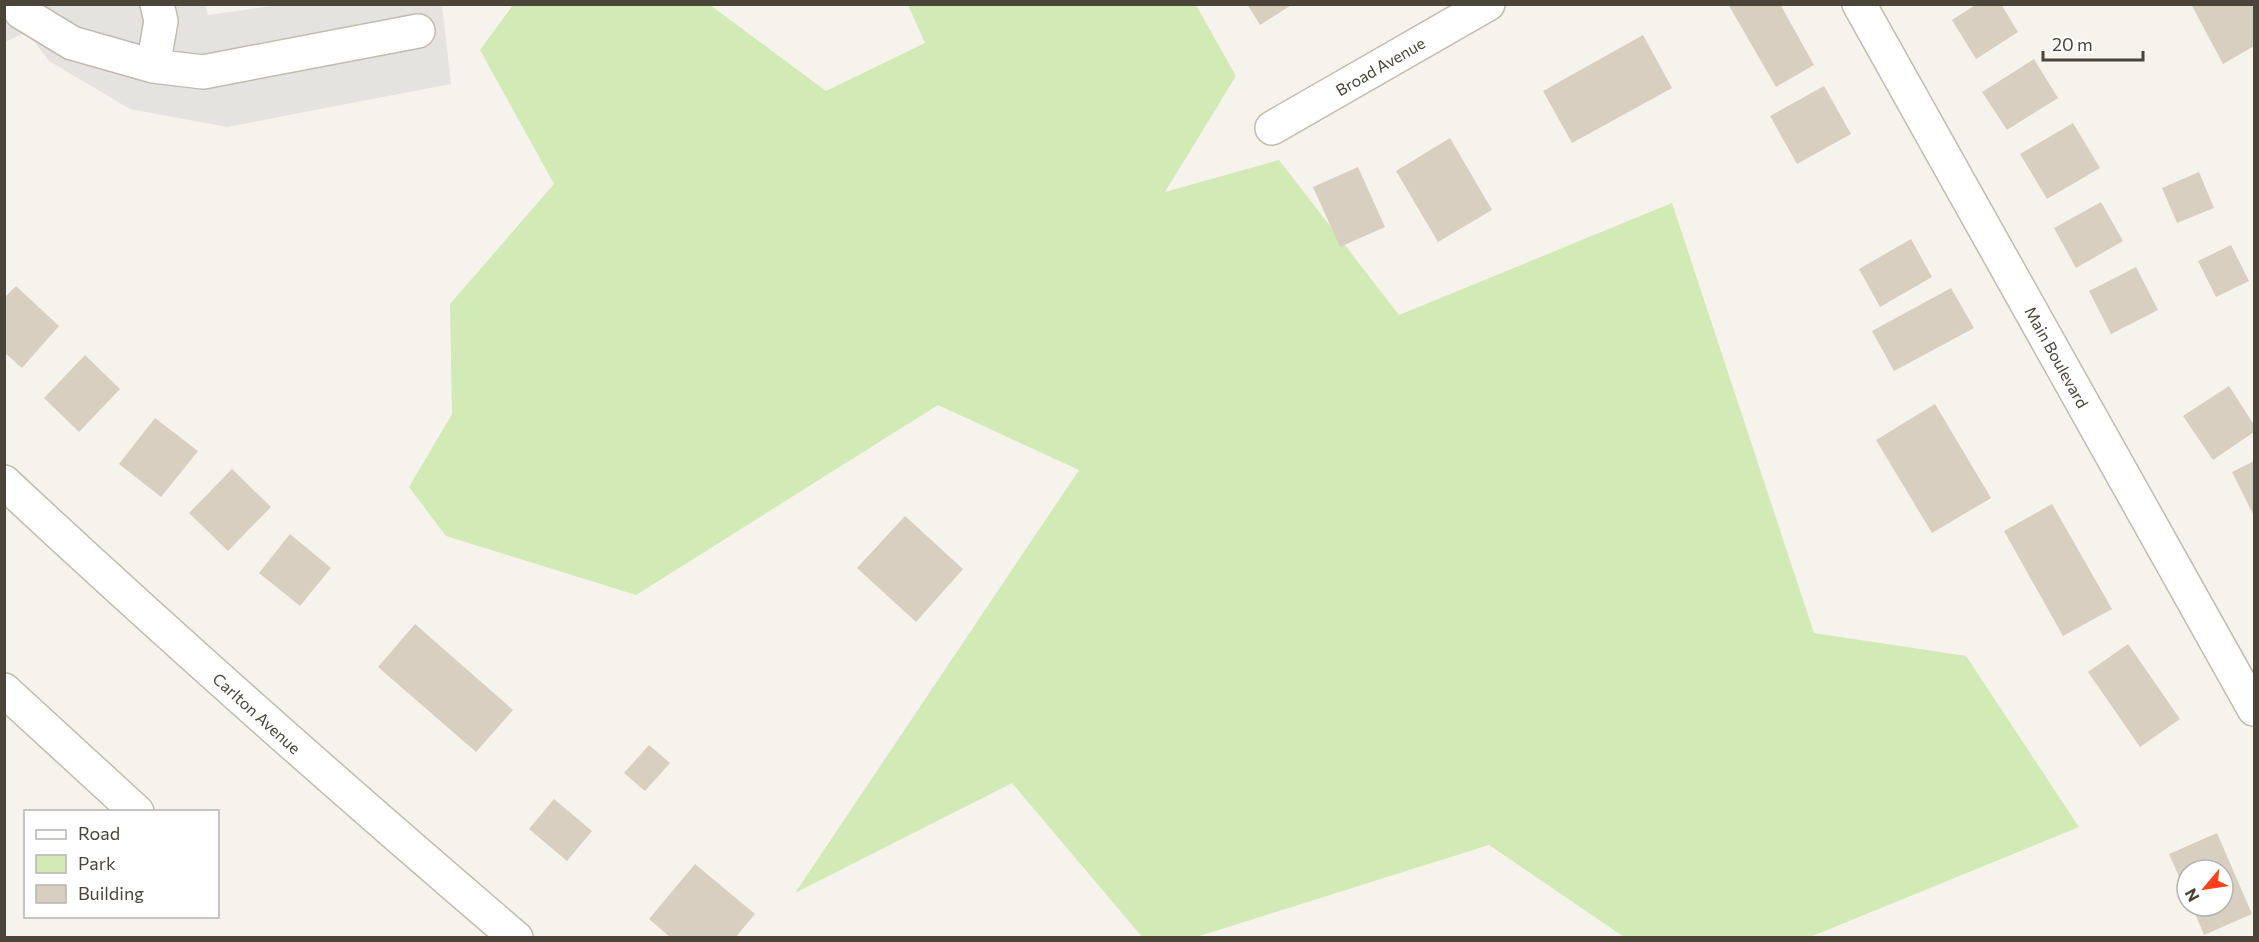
<svg xmlns="http://www.w3.org/2000/svg" width="2259" height="942" viewBox="0 0 2259 942" font-family="Commissioner,sans-serif">
	<rect width="100%" height="100%" fill="#f6f3ec"/>
	<path fill="#d2eab5" d="M 513,5 L 710,5 L 826,91 L 925,43 L 908,5 L 1196,5 L 1236,76 L 1165,192 L 1279,160 L 1399,315 L 1672,203 L 1814,633 L 1966,656 L 2079,827 L 1810,937 L 1624,937 L 1489,845 L 1196,937 L 1143,938 L 1012,783 L 795,893 L 1079,470 L 938,405 L 636,595 L 446,536 L 409,487 L 452,414 L 450,304 L 554,184 L 480,50 Z"/>
	<path fill="#e5e3e0" d="M 4,5 L 205,5 L 208,15 L 278,5 L 442,5 L 451,84 L 227,127 L 130,109 L 49,61 L 27,32 L 5,42 Z"/>
	<path fill="#d8cfc1" d="M 1247,4 L 1293,4 L 1260,25 Z
		M 1728,4 L 1780,4 L 1814,65 L 1776,87 Z
		M 1977,4 L 2001,4 L 2018,32 L 1976,59 L 1952,20 Z
		M 2191,4 L 2253,4 L 2254,46 L 2223,64 Z
		M 1643,35 L 1672,88 L 1572,143 L 1543,91 Z
		M 2034,59 L 2058,98 L 2007,130 L 1982,92 Z
		M 1824,86 L 1851,134 L 1797,164 L 1770,116 Z
		M 2073,123 L 2100,168 L 2047,199 L 2020,154 Z
		M 1450,138 L 1492,210 L 1438,242 L 1396,171 Z
		M 1358,167 L 1385,227 L 1340,247 L 1313,187 Z
		M 2199,172 L 2214,208 L 2177,223 L 2162,188 Z
		M 2101,202 L 2123,241 L 2076,268 L 2054,228 Z
		M 1911,239 L 1932,277 L 1880,307 L 1859,269 Z
		M 2231,245 L 2249,281 L 2216,297 L 2198,261 Z
		M 2136,267 L 2158,310 L 2111,334 L 2089,291 Z
		M 16,286 L 59,326 L 22,368 L 4,352 L 4,298 Z
		M 1951,288 L 1974,328 L 1894,371 L 1872,331 Z
		M 85,355 L 120,389 L 79,432 L 44,398 Z
		M 2229,386 L 2254,425 L 2254,432 L 2213,460 L 2183,416 Z
		M 1935,404 L 1991,498 L 1932,533 L 1876,440 Z
		M 155,418 L 198,451 L 161,497 L 119,464 Z
		M 2254,461 L 2254,516 L 2232,472 Z
		M 232,469 L 271,507 L 228,551 L 189,513 Z
		M 2052,504 L 2112,609 L 2063,636 L 2004,531 Z
		M 905,516 L 963,569 L 916,622 L 857,568 Z
		M 290,534 L 331,568 L 300,606 L 259,573 Z
		M 415,624 L 513,710 L 476,752 L 378,667 Z
		M 2128,644 L 2180,719 L 2140,747 L 2088,672 Z
		M 649,745 L 670,763 L 645,791 L 624,773 Z
		M 554,799 L 592,831 L 567,861 L 529,829 Z
		M 2217,833 L 2252,914 L 2204,935 L 2192,906 L 2223,906 L 2223,870 L 2187,870 L 2187,895 L 2169,854 Z
		M 695,864 L 755,914 L 735,938 L 671,938 L 649,919 Z"/>
	<g fill="none" stroke-linecap="round" stroke-linejoin="round">
		<defs>
			<path id="minor" d="M 16,4 L 21,12 L 72,43 L 153,66 L 161,21 L 157,4
				M 1859,4 L 2254,709
				M 153,66 L 203,72 L 418,31
				M 1272,128 L 1488,4
				M 4,482 C 171,638 342,789 516,938
				M 4,690 L 137,812"/>
		</defs>
		<use href="#minor" stroke="#c2bbae" stroke-width="36"/>
		<use href="#minor" stroke="#fff" stroke-width="33"/>
	</g>
	<g text-anchor="middle" dominant-baseline="central" stroke-width="4.5" stroke-linejoin="round" paint-order="stroke">
		<g font-size="16" fill="#4b4439" stroke="#fff">
			<text transform="translate(1380 66) rotate(-30)">Broad Avenue</text>
			<text transform="translate(2057 357) rotate(61)">Main Boulevard</text>
			<text transform="translate(257 713) rotate(42)">Carlton Avenue</text>
		</g>
	</g>
	<rect width="2259" height="942" fill="none" stroke="#4b4439" stroke-width="12"/>
	<rect x="24" y="810" width="195" height="108" fill="#ffffff" stroke="#b7b4b0" stroke-width="1.5"/>
	<rect x="36" y="830" width="30" height="9" fill="#ffffff" stroke="#b7b4b0" stroke-width="1.5"/>
	<text x="78" y="840" font-size="18" fill="#4b4439">Road</text>
	<rect x="36" y="855" width="30" height="18" fill="#d2eab5" stroke="#b7b4b0" stroke-width="1.5"/>
	<text x="78" y="870" font-size="18" fill="#4b4439">Park</text>
	<rect x="36" y="885" width="30" height="18" fill="#d8cfc1" stroke="#b7b4b0" stroke-width="1.5"/>
	<text x="78" y="900" font-size="18" fill="#4b4439">Building</text>
	<g transform="translate(2205 888) rotate(241)"><circle r="28" fill="#ffffff" stroke="#b7b4b0" stroke-width="1.5"/>
	<path d="M0-4.5L10 22L0 15L-10 22Z" fill="#fc3f1d"/>
	<text y="-9" font-size="16" font-weight="bold" text-anchor="middle" fill="#4b4439">N</text>
	</g>
	<path d="M2043 51v9h100v-9" fill="none" stroke="#4b4439" stroke-width="3"/>
	<text x="2052" y="51" font-size="18" fill="#4b4439" stroke="#ffffff" stroke-width="4.5" paint-order="stroke">20 m</text>
</svg>
